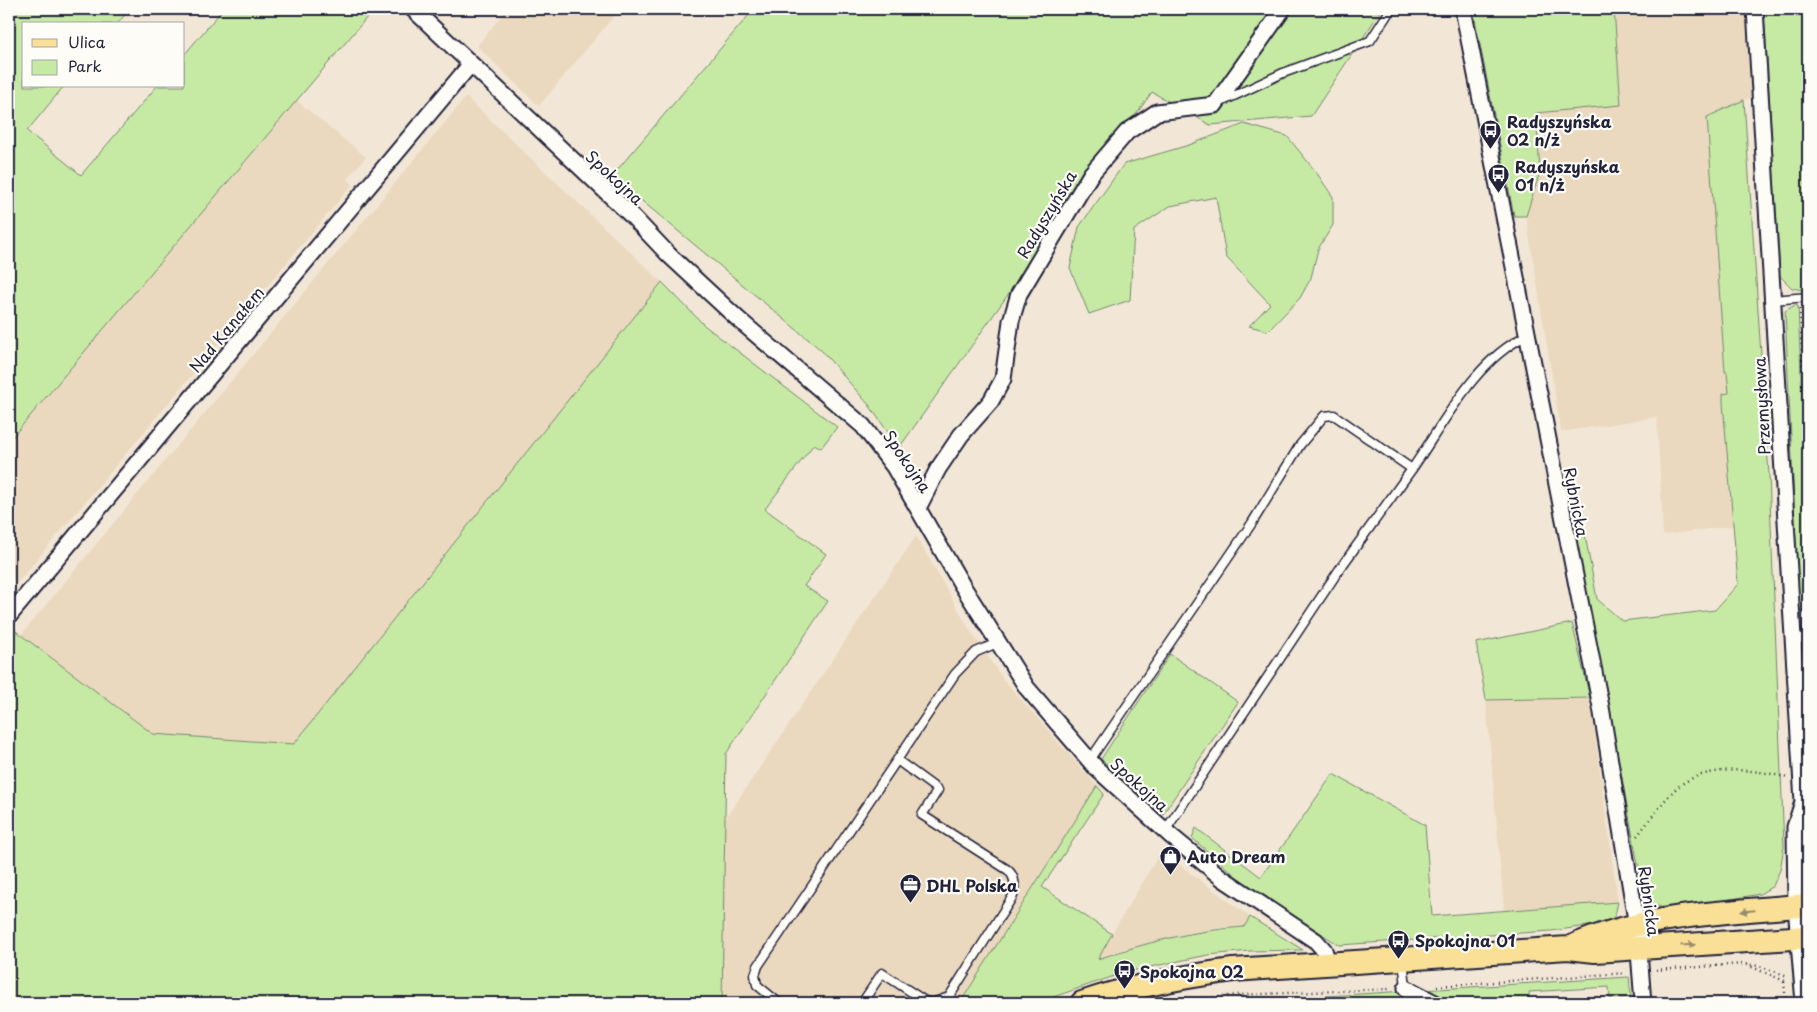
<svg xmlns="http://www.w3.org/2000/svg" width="1817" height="1012" viewBox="0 0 1817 1012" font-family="'Playpen Sans',sans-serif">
	<rect width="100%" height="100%" fill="#f2e7d6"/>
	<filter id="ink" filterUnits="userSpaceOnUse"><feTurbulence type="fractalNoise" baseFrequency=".02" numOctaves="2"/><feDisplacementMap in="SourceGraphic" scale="10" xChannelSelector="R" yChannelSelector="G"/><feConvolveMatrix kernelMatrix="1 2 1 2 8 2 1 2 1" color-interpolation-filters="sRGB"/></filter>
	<g filter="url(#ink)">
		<path fill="#ead9bf" d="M 507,9 L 620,9 L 539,106 L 477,46 Z
			M 1614,9 L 1746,9 L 1751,97 L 1707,117 L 1725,371 L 1727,372 L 1729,393 L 1723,403 L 1733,526 L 1663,535 L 1657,417 L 1561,432 L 1526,216 L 1540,172 L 1536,113 L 1621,104 Z
			M 466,97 L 662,282 L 294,744 L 153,734 L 21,635 Z
			M 297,101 L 366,157 L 347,179 L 353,184 L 17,583 L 9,576 L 9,441 Z
			M 916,536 L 970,630 L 1003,679 L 1097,786 L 961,1003 L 722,1003 L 723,822 Z
			M 1590,698 L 1618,902 L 1504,911 L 1486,700 Z
			M 1161,851 L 1250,917 L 1245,927 L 1220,928 L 1118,951 L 1097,959 Z"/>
		<path fill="#c6eaa3" stroke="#74866f" d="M 9,9 L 130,9 L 117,24 L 24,24 L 24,86 L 64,86 L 27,131 L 81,175 L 157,86 L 184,86 L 184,55 L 223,9 L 374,9 L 9,441 Z
			M 754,9 L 1382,9 L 1311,116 L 1210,125 L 1152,92 L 899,448 L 869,405 L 821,350 L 612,176 Z
			M 1473,9 L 1614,9 L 1621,105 L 1536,113 L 1540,172 L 1526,216 L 1514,216 Z
			M 1764,9 L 1808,9 L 1808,291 L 1792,288 L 1780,276 Z
			M 1744,100 L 1769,475 L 1784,847 L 1780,870 L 1773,886 L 1760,894 L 1668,910 L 1653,904 L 1642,886 L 1599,654 L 1570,527 L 1572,523 L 1582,519 L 1597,599 L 1622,621 L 1715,610 L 1738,584 L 1723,403 L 1723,394 L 1729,393 L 1727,372 L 1725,372 L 1707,117 Z
			M 1244,124 L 1287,136 L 1316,172 L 1333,197 L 1333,225 L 1318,249 L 1311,278 L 1300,298 L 1268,331 L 1249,326 L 1270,304 L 1226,257 L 1216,197 L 1170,206 L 1134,230 L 1130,300 L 1089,314 L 1070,268 L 1079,227 L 1124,164 L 1189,145 Z
			M 662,282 L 705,326 L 837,427 L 821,448 L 814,444 L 765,509 L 826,554 L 804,586 L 828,601 L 726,754 L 722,1003 L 9,1003 L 9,626 L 153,734 L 294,744 Z
			M 1795,305 L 1798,306 L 1808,537 L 1808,615 L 1803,614 L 1799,606 L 1785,311 Z
			M 1802,307 L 1808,308 L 1808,426 Z
			M 1572,623 L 1590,698 L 1486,700 L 1476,643 Z
			M 1808,643 L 1808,724 L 1803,649 Z
			M 1170,654 L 1238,702 L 1163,814 L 1101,759 Z
			M 1333,774 L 1425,825 L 1432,916 L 1618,902 L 1615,915 L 1609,923 L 1551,931 L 1339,945 L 1244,883 L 1192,838 L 1196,828 L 1261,877 Z
			M 1097,786 L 1104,794 L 1042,887 L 1112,934 L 1098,959 C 1144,943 1195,930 1244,927 L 1250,917 L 1303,950 L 1250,951 L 1208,955 L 1126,972 L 1036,1003 L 960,1003 Z
			M 1629,977 L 1631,997 L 1610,999 L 1609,987 L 1529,992 L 1530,1003 L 1216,1003 Z"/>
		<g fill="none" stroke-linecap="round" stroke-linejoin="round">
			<defs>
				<path id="service" d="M 1221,102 L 1283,73 L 1370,41 L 1391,9
					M 1772,300 L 1808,297
					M 1793,645 L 1808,632
					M 1090,760 L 1252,523 L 1300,445 L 1324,416 L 1334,415 L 1412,469 C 1444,423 1475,360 1526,336
					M 1165,831 L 1339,570 L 1412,469
					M 1403,961 L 1408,1003
					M 779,1003 L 757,985 L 755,975 L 758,966 L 955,674 L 976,652 L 997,643
					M 862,1003 L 882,973 L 925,1001 L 932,1003 L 949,997 L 1013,896 C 1015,885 1016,878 1008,870 L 922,815 L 938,790 L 897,760"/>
				<path id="minor" d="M 413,9 L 633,217 L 669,255 L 738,319 L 863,426 L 894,467 L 962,585 L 1027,688 L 1097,769 L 1171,836 L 1222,878 L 1316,941 L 1324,950 L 1328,963
					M 1463,9 L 1601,707 L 1637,926 L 1643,1003
					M 1755,9 L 1803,802 L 1795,827 L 1796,906 L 1804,1003
					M 918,508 L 938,469 L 961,435 L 991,401 L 1003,379 L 1011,321 L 1019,294 L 1091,174 L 1127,132 L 1157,112 L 1215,105 L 1283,9
					M 9,616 L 470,65
					M 1406,988 L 1435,1003"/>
				<path id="primary" d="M 1571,947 C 1644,913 1729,913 1808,905
					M 1082,1003 C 1131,986 1181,977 1233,970 L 1568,948 L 1595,951 L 1808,937"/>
			</defs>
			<use href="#service" stroke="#22223b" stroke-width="11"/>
			<use href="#minor" stroke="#22223b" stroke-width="19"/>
			<use href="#primary" stroke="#22223b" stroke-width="26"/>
			<path stroke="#22223b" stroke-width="2.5" stroke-dasharray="1 4" stroke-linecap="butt" d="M 1800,309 L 1808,475
				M 1637,836 C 1648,823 1666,796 1679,786 C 1706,765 1756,768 1787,778
				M 1747,965 L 1787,982
				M 1656,970 L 1743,964 L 1759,966 L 1788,976
				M 1784,982 L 1786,1003
				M 1437,986 L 1626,973
				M 1168,1003 L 1236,995 L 1391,989"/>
			<use href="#service" stroke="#fdfcf7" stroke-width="8"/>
			<use href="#minor" stroke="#fdfcf7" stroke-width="15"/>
			<use href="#primary" stroke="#f9e096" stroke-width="22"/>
		</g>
		<defs><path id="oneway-solid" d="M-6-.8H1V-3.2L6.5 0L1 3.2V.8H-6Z" transform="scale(1.25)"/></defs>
		<g fill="#988a6d">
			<use href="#oneway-solid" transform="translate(1748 911) rotate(175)"/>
			<use href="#oneway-solid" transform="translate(1688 945) rotate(-4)"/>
		</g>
	</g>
	<defs>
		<symbol id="bus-pin" viewBox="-11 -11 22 30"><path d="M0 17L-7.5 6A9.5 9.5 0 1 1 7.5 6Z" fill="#22223b" stroke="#fdfcf7"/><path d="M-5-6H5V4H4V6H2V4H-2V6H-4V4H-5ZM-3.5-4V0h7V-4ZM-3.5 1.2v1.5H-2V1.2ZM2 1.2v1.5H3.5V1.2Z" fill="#fff"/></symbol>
		<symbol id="shop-pin" viewBox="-11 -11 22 30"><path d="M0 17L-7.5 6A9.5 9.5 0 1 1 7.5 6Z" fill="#22223b" stroke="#fdfcf7"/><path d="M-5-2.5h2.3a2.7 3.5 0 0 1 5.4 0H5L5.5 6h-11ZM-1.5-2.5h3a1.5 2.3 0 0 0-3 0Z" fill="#fff"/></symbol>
		<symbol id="office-pin" viewBox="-11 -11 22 30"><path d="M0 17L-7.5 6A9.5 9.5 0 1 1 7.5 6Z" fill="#22223b" stroke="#fdfcf7"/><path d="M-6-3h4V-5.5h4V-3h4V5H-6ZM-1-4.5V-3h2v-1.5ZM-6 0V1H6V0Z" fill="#fff"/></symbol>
	</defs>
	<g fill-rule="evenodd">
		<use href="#bus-pin" x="1478" y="118" width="25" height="34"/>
		<use href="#bus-pin" x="1486" y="162" width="25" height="34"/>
		<use href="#shop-pin" x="1158" y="844" width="25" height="34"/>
		<use href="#office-pin" x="898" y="872" width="25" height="34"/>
		<use href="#bus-pin" x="1386" y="928" width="25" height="34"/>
		<use href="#bus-pin" x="1112" y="958" width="25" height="34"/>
	</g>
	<g text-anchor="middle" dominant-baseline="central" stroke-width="4.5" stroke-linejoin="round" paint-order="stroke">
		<g font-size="16" font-weight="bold" fill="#22223b" stroke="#fdfcf7" text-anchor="start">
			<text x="1507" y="121">Radyszyńska<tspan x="1507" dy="18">02 n/ż</tspan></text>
			<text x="1515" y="166">Radyszyńska<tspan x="1515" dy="18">01 n/ż</tspan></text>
			<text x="1187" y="856">Auto Dream</text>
			<text x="926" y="885">DHL Polska</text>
			<text x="1415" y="940">Spokojna 01</text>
			<text x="1140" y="971">Spokojna 02</text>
		</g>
		<g font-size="16" fill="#22223b" stroke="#fdfcf7">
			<text transform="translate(615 177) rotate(43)">Spokojna</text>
			<text transform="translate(1046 214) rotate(-59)">Radyszyńska</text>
			<text transform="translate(226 329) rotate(-50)">Nad Kanałem</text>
			<text transform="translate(1761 406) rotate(-93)">Przemysłowa</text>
			<text transform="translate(908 461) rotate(56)">Spokojna</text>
			<text transform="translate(1577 502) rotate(79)">Rybnicka</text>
			<text transform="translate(1140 784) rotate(42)">Spokojna</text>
			<text transform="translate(1650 901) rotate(82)">Rybnicka</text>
		</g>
	</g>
	<rect width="1817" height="1012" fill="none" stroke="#fdfcf7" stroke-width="30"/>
	<rect x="15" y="15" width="1787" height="982" fill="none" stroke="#22223b" stroke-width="2" filter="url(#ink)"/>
	<rect x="22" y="22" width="162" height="65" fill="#fdfcf7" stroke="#a5a5ac"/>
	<rect x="32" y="39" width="25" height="8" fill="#f9e096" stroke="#a5a5ac"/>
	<text x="68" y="48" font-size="15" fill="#22223b">Ulica</text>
	<rect x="32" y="60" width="25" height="15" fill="#c6eaa3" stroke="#a5a5ac"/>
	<text x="68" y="72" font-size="15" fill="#22223b">Park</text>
</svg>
